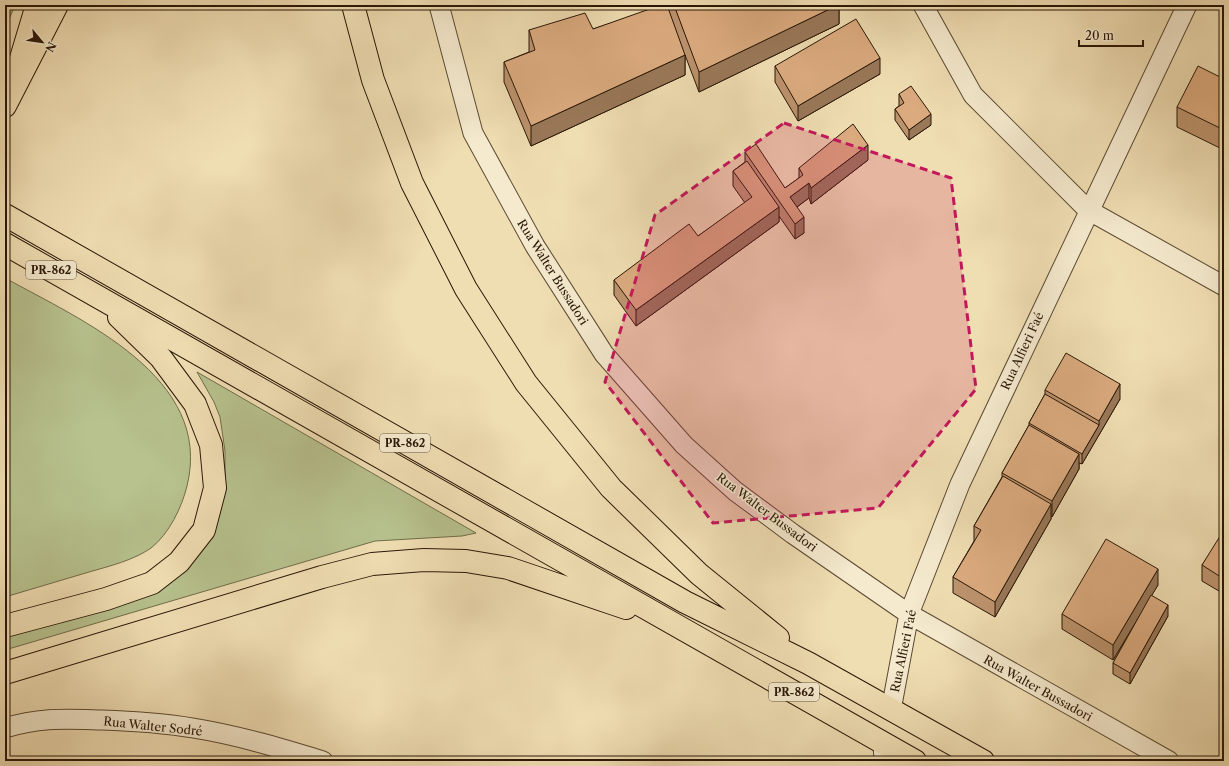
<svg xmlns="http://www.w3.org/2000/svg" width="1229" height="766" viewBox="0 0 1229 766" font-family="'Libre Caslon Text',serif">
	<rect width="100%" height="100%" fill="#f0deb3"/>
	<filter id="stains"><feTurbulence type="fractalNoise" baseFrequency=".005" numOctaves="4"/><feColorMatrix values="0 0 0 0 .2 0 0 0 0 .09 0 0 0 0 .02 0 0 0 .5 -.17"/></filter>
	<radialGradient id="worn" r=".72"><stop offset=".6" stop-color="#630" stop-opacity="0"/><stop offset="1" stop-color="#630" stop-opacity=".3"/></radialGradient>
	<path fill="#b7c28e" stroke="#706c4a" d="M 5,5 L 15,5 L 5,29 Z
		M 5,278 C 81,320 214,377 187,486 C 182,507 169,534 151,548 C 134,560 110,566 89,572 C 61,580 33,589 5,597 Z
		M 197,372 L 476,533 L 462,536 L 375,541 L 5,650 L 5,631 L 152,587 L 225,483 L 225,451 L 220,417 L 214,402 Z"/>
	<g fill="none" stroke-linecap="round" stroke-linejoin="round">
		<defs>
			<path id="minor" d="M 439,5 L 473,133 L 535,246 L 604,354 L 684,445 L 735,491 L 793,534 L 909,614 L 1169,761
				M 923,5 L 973,95 L 1088,210 L 1224,286
				M 891,710 L 909,614 L 960,484 L 1187,5
				M 5,728 C 40,717 66,719 102,720 C 132,721 163,723 193,728 C 237,735 280,748 323,761
				M 883,743 L 884,761"/>
			<path id="primary" d="M 5,106 L 57,5"/>
			<path id="trunk" d="M 353,5 L 373,80 L 412,183 L 466,289 L 526,383 L 611,488 L 699,574 L 778,638
				M 10,95 L 37,5
				M 5,215 L 685,602 L 808,663 L 983,761
				M 5,244 L 915,761
				M 5,626 L 106,599 L 152,583 L 179,562 L 204,530 L 215,488 L 211,445 L 195,404 L 161,358 L 119,317
				M 5,673 L 322,577 L 372,564 L 424,560 L 466,561 L 508,568 L 626,608"/>
		</defs>
		<use href="#minor" stroke="#5b4932" stroke-width="21"/>
		<use href="#primary" stroke="#291707" stroke-width="24"/>
		<use href="#trunk" stroke="#291707" stroke-width="24"/>
		<use href="#minor" stroke="#f5eace" stroke-width="19"/>
		<use href="#primary" stroke="#f0deb3" stroke-width="22"/>
		<use href="#trunk" stroke="#f0deb3" stroke-width="22"/>
	</g>
	<path fill="#bc936d" stroke="#291707" d="M 668,5 L 839,5 L 839,24 L 699,92 L 685,55 L 685,75 L 531,146 L 504,82 L 504,62 L 529,52 L 529,30 L 593,29 Z
		M 775,66 L 880,74 L 798,121 L 775,82 Z
		M 1224,79 L 1224,150 L 1177,127 L 1177,107 Z
		M 899,94 L 931,125 L 909,140 L 895,120 L 895,109 L 899,106 Z
		M 745,152 L 785,188 L 799,178 L 799,168 L 868,160 L 811,204 L 809,198 L 797,207 L 804,233 L 795,239 L 779,216 L 779,222 L 636,326 L 614,295 L 614,280 L 698,236 L 745,203 L 733,186 L 733,171 L 745,162 Z
		M 1045,390 L 1120,399 L 1082,464 L 1079,463 L 1079,469 L 1052,517 L 1051,516 L 1051,519 L 995,617 L 953,593 L 953,577 L 974,541 L 974,526 L 1002,477 L 1002,473 L 1029,425 L 1029,423 L 1045,394 Z
		M 1224,534 L 1224,594 L 1202,581 L 1202,565 Z
		M 1158,585 L 1151,596 L 1168,616 L 1130,684 L 1113,674 L 1113,663 L 1136,622 L 1113,660 L 1062,629 L 1062,614 Z"/>
	<path fill="#997859" stroke="#291707" d="M 838,5 L 839,5 L 839,24 L 699,92 L 699,72 Z
		M 685,55 L 685,75 L 531,146 L 531,126 Z
		M 880,58 L 880,74 L 798,121 L 798,106 Z
		M 931,114 L 931,125 L 909,140 L 909,130 Z
		M 868,145 L 868,160 L 811,204 L 811,188 Z
		M 809,183 L 809,198 L 790,212 L 790,197 Z
		M 779,207 L 779,222 L 636,326 L 636,310 Z
		M 804,217 L 804,233 L 795,239 L 795,224 Z
		M 1120,384 L 1120,399 L 1082,464 L 1082,454 L 1099,425 L 1099,421 Z
		M 1079,454 L 1079,469 L 1052,517 L 1052,501 Z
		M 1051,504 L 1051,519 L 995,617 L 995,602 Z
		M 1158,569 L 1158,585 L 1113,660 L 1113,645 Z
		M 1168,605 L 1168,616 L 1130,684 L 1130,673 Z"/>
	<path fill="#dbab7f" stroke="#291707" d="M 661,5 L 667,5 L 685,55 L 531,126 L 504,62 L 535,50 L 529,30 L 585,13 L 593,29 Z
		M 674,5 L 838,5 L 699,72 Z
		M 856,19 L 880,58 L 798,106 L 775,66 Z
		M 1198,66 L 1224,79 L 1224,130 L 1177,107 Z
		M 911,86 L 931,114 L 909,130 L 895,109 L 904,103 L 899,94 Z
		M 853,124 L 868,145 L 811,188 L 809,183 L 790,197 L 804,217 L 795,224 L 745,152 L 756,144 L 785,188 L 803,175 L 799,168 Z
		M 747,161 L 779,207 L 636,310 L 614,280 L 689,224 L 698,236 L 752,197 L 733,171 Z
		M 1066,353 L 1120,384 L 1099,421 L 1045,390 Z
		M 1045,394 L 1099,425 L 1082,454 L 1029,423 Z
		M 1029,425 L 1079,454 L 1052,501 L 1002,473 Z
		M 1003,476 L 1051,504 L 995,602 L 953,577 L 981,530 L 974,526 Z
		M 1222,533 L 1224,534 L 1224,579 L 1202,565 Z
		M 1106,539 L 1158,569 L 1113,645 L 1062,614 Z
		M 1151,595 L 1168,605 L 1130,673 L 1113,663 Z"/>
	<path fill="#c2185b" fill-opacity="0.2" stroke="#c2185b" stroke-width="3" stroke-dasharray="8 5" stroke-linejoin="round" d="M 784,123 L 951,178 L 976,389 L 878,508 L 713,523 L 605,382 L 655,215 Z"/>
	<g text-anchor="middle" dominant-baseline="central" stroke-width="3" stroke-linejoin="round" paint-order="stroke">
		<g fill="#f5eace" stroke="#665643" stroke-width="1">
			<rect x="26" y="261" width="50" height="18" rx="3"/>
			<rect x="380" y="434" width="50" height="18" rx="3"/>
			<rect x="769" y="683" width="50" height="18" rx="3"/>
		</g>
		<g font-size="11" font-weight="bold" fill="#291707">
			<text x="51" y="270">PR-862</text>
			<text x="405" y="443">PR-862</text>
			<text x="794" y="692">PR-862</text>
		</g>
		<g font-size="12" fill="#291707" stroke="#f5eace">
			<text transform="translate(553 272) rotate(58)">Rua Walter Bussadori</text>
			<text transform="translate(1022 351) rotate(-65)">Rua Alfieri Faé</text>
			<text transform="translate(767 512) rotate(37)">Rua Walter Bussadori</text>
			<text transform="translate(903 651) rotate(-78)">Rua Alfieri Faé</text>
			<text transform="translate(1038 688) rotate(29)">Rua Walter Bussadori</text>
			<text transform="translate(153 726) rotate(6)">Rua Walter Sodré</text>
		</g>
	</g>
	<rect width="1229" height="766" fill="none" stroke="#f0deb3" stroke-width="20"/>
	<rect x="6" y="6" width="1217" height="754" fill="none" stroke="#291707" stroke-width="2"/>
	<rect x="10" y="10" width="1209" height="746" fill="none" stroke="#291707"/>
	<g transform="translate(42 42) rotate(119)" stroke="#f5eace" stroke-width="3" paint-order="stroke">
	<path d="M0-3L7 15L0 10L-7 15Z" fill="#291707"/>
	<text y="-6" font-size="11" font-weight="bold" text-anchor="middle" fill="#291707">N</text>
	</g>
	<path d="M1079 40v6h64v-6" fill="none" stroke="#291707" stroke-width="2"/>
	<text x="1085" y="40" font-size="12" fill="#291707" stroke="#f5eace" stroke-width="3" paint-order="stroke">20 m</text>
	<rect width="100%" height="100%" filter="url(#stains)"/>
	<rect width="100%" height="100%" fill="url(#worn)"/>
</svg>
